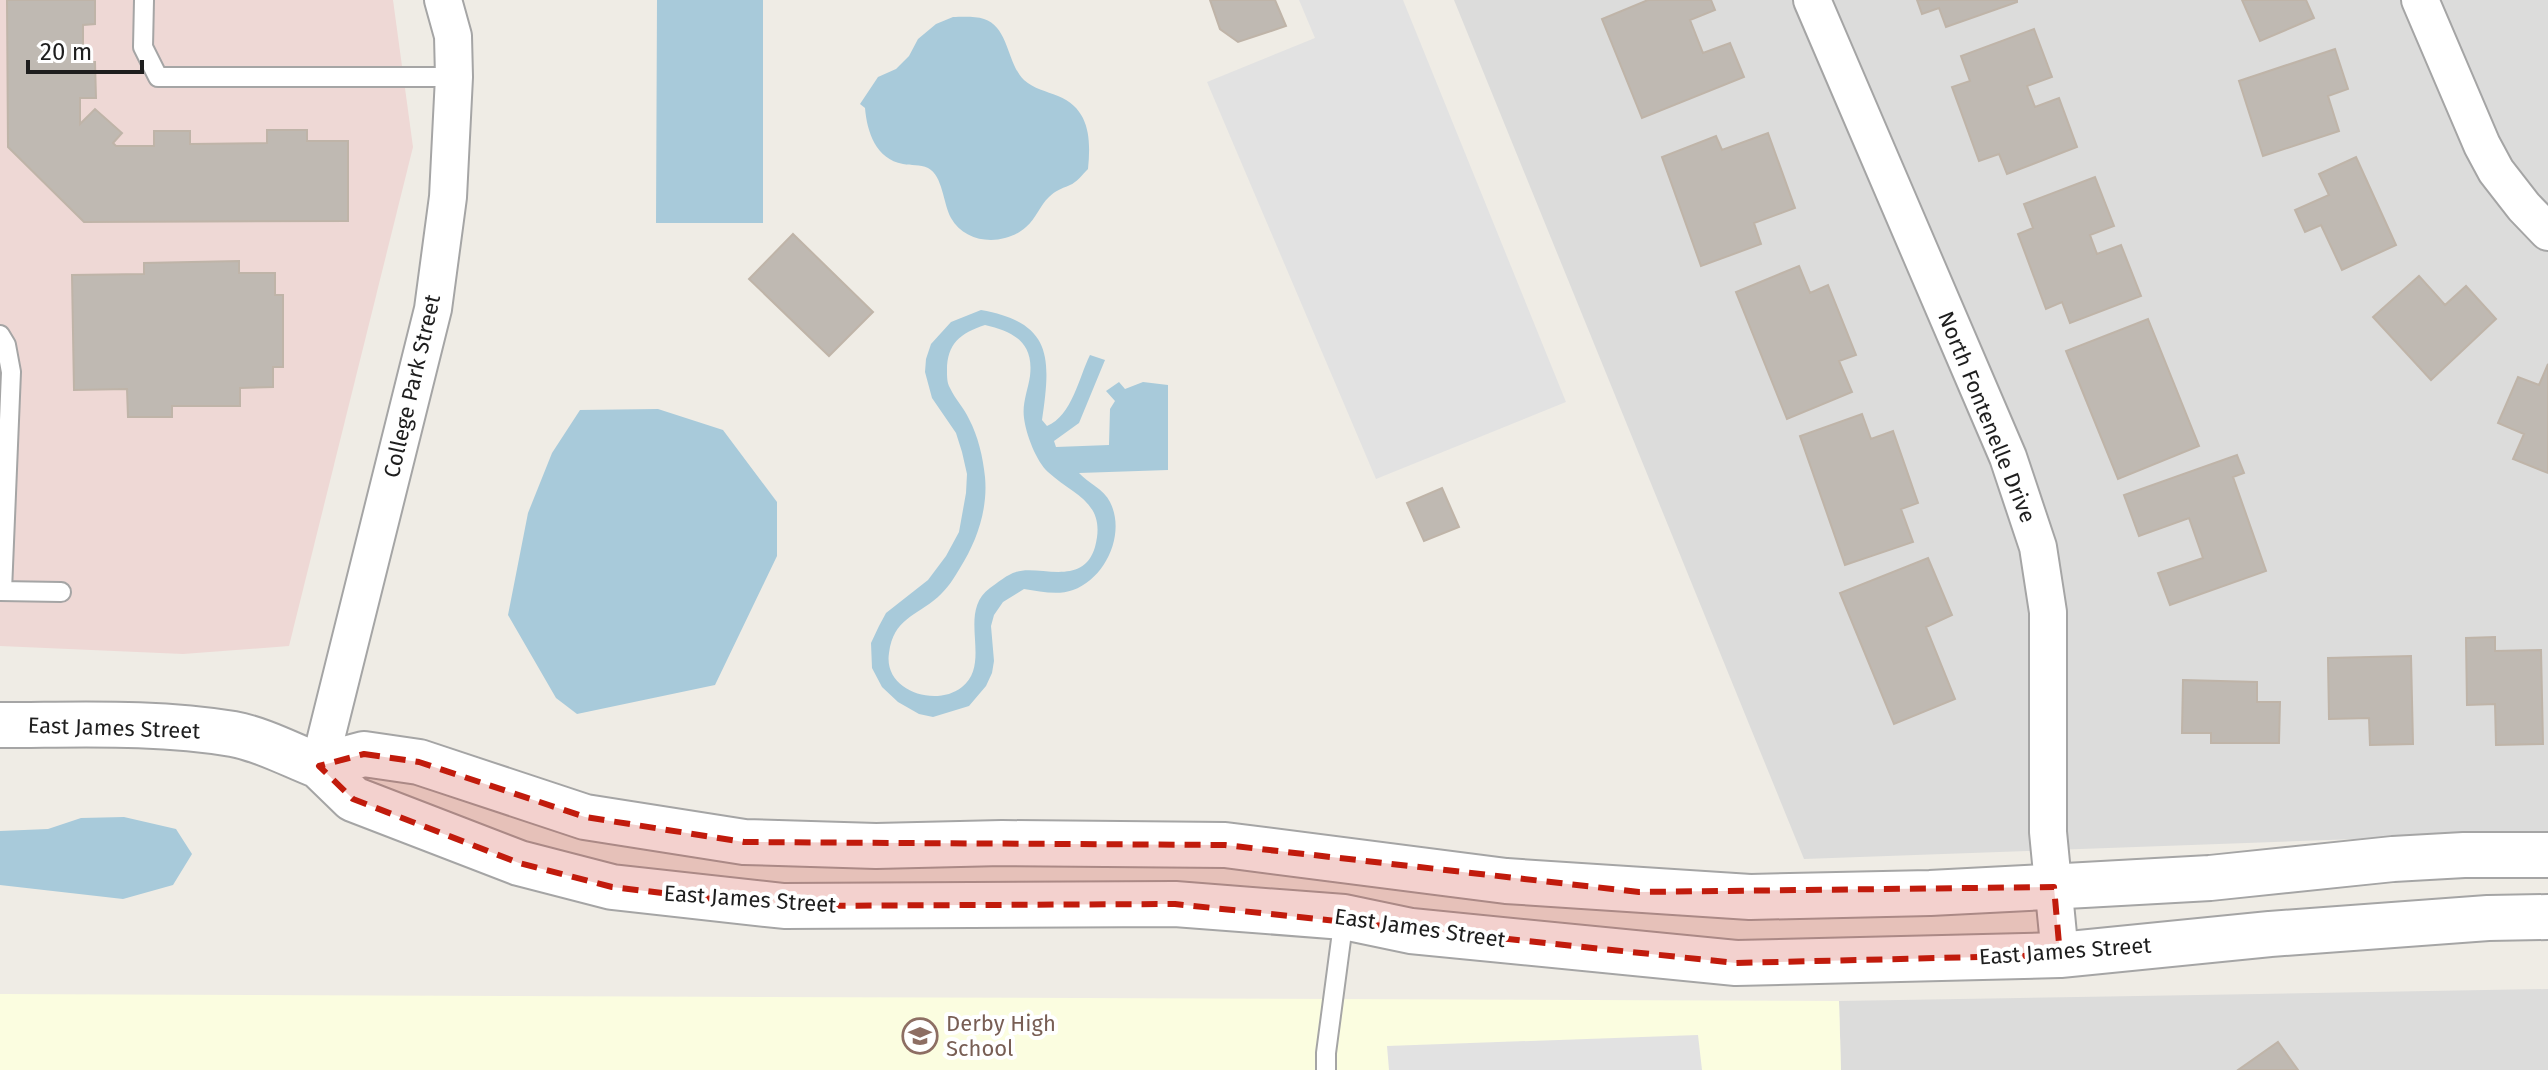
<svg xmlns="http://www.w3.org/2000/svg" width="2548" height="1070" viewBox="0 0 2548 1070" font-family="'Fira Sans',sans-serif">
	<rect width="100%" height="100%" fill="#efece5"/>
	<path fill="#dcdcdb" d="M 1454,0 L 2548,0 L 2548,835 L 2467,835 L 1804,859 Z
		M 2548,989 L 2548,1070 L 1841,1070 L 1839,1001 Z"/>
	<path fill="#eed8d5" d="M 0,0 L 393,0 L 413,147 L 289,646 L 183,654 L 0,646 Z"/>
	<path fill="#fbfde0" d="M 0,994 L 1839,1001 L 1841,1070 L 0,1070 Z"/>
	<path fill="#e2e2e2" d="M 1299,0 L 1403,0 L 1566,402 L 1376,479 L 1207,82 L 1315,38 Z
		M 1698,1035 L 1702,1070 L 1389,1070 L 1387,1046 Z"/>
	<path fill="#a8cada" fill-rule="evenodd" d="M 657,0 L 763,0 L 763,223 L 656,223 Z
		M 953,17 C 962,17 975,16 984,19 C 1009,27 1007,64 1024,80 C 1034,89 1046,91 1058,96 C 1090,109 1091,139 1088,169 C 1083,174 1076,183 1070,185 C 1061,189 1056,190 1049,197 C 1040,205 1036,219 1026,227 C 1005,246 966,245 951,218 C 943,203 943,176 928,168 C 920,164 911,166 903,164 C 876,159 867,132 865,108 L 860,104 L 878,77 L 896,69 L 909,56 L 918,39 L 936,24 Z
		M 981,310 C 1053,323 1051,358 1042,420 L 1047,426 C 1072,416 1079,377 1090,355 L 1105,360 L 1079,423 L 1054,441 L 1056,447 L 1109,445 L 1110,409 L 1115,401 L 1106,391 L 1119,382 L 1125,389 L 1143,382 L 1168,385 L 1168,470 L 1079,473 C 1088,483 1104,489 1110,502 C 1126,533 1106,578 1073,590 C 1057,596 1040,591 1024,589 L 1003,602 L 994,615 L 991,626 L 994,661 L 992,673 L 986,686 L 969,706 L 933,717 L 919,714 L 898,702 L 882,687 L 872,668 L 871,643 L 879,626 L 886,613 L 928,580 L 946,556 L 959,532 L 966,493 L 967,474 L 962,452 L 956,433 L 932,398 L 925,372 L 926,359 L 931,344 L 951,322 ZM 985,325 C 1014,332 1034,342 1030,376 C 1028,390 1022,403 1024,418 C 1026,434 1036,461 1048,472 C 1074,496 1107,502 1095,547 C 1083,588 1038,564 1016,572 C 1008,574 997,583 990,588 C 956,613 993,662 962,687 C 936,708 883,691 889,653 C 894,618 915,617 938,597 C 948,588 954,578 960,568 C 977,541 988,509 985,477 C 983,457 978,436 969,419 C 964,408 955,399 950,388 C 947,383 947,377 947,370 C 947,344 960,333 985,325 Z
		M 658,409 L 723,430 L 777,502 L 777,556 L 715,685 L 577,714 L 556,698 L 508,615 L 528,513 L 552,453 L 580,410 Z
		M 124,817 L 176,829 L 192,854 L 173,885 L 123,899 L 0,885 L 0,831 L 48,829 L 81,818 Z"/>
	<path fill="#bfb9b2" stroke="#bfb4a8" stroke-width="2" d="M 7,0 L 95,0 L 95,24 L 83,25 L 83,62 L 95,62 L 96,98 L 80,98 L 80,124 L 95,109 L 122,133 L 113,143 L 116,146 L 154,146 L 154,131 L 190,131 L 190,144 L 267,143 L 267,130 L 307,130 L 307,141 L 348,141 L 348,221 L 84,222 L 8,147 Z
		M 1210,0 L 1275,0 L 1286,26 L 1238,42 L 1220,29 Z
		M 1648,0 L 1711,0 L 1715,10 L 1690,20 L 1703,53 L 1730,43 L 1744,77 L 1642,118 L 1602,19 Z
		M 1917,0 L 2017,0 L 2017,2 L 1946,27 L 1939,8 L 1922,14 Z
		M 2242,0 L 2306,0 L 2314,18 L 2260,41 Z
		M 2034,29 L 2052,77 L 2027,86 L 2035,107 L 2059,98 L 2077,147 L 2007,174 L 1999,154 L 1979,161 L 1952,87 L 1970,81 L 1961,56 Z
		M 2335,49 L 2348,89 L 2328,96 L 2339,131 L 2263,156 L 2239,81 Z
		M 1768,133 L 1795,208 L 1754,223 L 1761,244 L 1701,266 L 1662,157 L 1716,136 L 1722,150 Z
		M 2356,157 L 2396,245 L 2342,270 L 2321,225 L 2305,232 L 2295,210 L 2329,195 L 2319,174 Z
		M 2095,177 L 2114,226 L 2090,235 L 2097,254 L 2121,245 L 2141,296 L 2070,323 L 2062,302 L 2046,309 L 2018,234 L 2033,228 L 2024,204 Z
		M 793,234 L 873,312 L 829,356 L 749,279 Z
		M 239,261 L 239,273 L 275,273 L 275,295 L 283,295 L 283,367 L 273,367 L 273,387 L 240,388 L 240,406 L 172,406 L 172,417 L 128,417 L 127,389 L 74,390 L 72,275 L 144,274 L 144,263 Z
		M 1799,266 L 1810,293 L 1828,285 L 1856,355 L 1839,361 L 1852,392 L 1787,419 L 1736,292 Z
		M 2419,276 L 2445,305 L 2466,286 L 2496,319 L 2431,380 L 2373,317 Z
		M 2148,319 L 2199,446 L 2118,479 L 2066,351 Z
		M 2548,364 L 2548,473 L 2513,459 L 2524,434 L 2498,423 L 2518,377 L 2539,385 Z
		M 1862,414 L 1871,439 L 1893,431 L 1918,503 L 1901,509 L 1913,542 L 1845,565 L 1800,436 Z
		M 2237,455 L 2244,473 L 2233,477 L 2266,571 L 2170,605 L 2158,573 L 2203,558 L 2189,518 L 2139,536 L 2124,495 Z
		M 1442,488 L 1459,527 L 1424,541 L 1407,503 Z
		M 1928,558 L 1952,615 L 1926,627 L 1955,699 L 1894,724 L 1840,593 Z
		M 2495,637 L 2495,651 L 2541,650 L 2543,744 L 2496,745 L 2495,704 L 2467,705 L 2466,638 Z
		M 2411,656 L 2413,744 L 2370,745 L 2369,718 L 2329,719 L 2328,658 Z
		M 2183,680 L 2257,682 L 2257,702 L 2280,702 L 2279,743 L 2211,743 L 2211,733 L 2182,733 Z
		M 2278,1042 L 2298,1070 L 2238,1070 Z"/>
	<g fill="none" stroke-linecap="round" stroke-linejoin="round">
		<defs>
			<path id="service" d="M 144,0 L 143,47 L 158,77 L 454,77
				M 0,335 L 6,345 L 11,372 L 2,591
				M 0,591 L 61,592
				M 1326,1070 L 1326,1053 L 1344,917"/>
			<path id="minor" d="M 1812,0 L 2008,457 L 2038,547 L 2048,612 L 2048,832 L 2060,955
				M 2420,0 L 2482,145 L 2496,171 L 2524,207 L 2548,232
				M 319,766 L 433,309 L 448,197 L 454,77 L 453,36 L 443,0"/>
			<path id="tertiary" d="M 0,725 C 77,725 157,721 233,734 C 261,739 291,755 319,766
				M 2548,855 L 2464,855 L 2393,859 L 2210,878 L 2084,885 L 1930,893 L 1750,897 L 1506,881 L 1225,845 L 1002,843 L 876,846 L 744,842 L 585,817 L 419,762 L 364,754 L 319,766 L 353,799 L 519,863 L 612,887 L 784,906 L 1175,904 L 1344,917 L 1411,931 L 1736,963 L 2060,955 L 2270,934 L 2488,918 L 2548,917"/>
		</defs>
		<use href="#service" stroke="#a5a5a5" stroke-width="22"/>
		<use href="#minor" stroke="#a5a5a5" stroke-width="40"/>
		<use href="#tertiary" stroke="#a5a5a5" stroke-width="48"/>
		<use href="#service" stroke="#fff" stroke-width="18"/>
		<use href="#minor" stroke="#fff" stroke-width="36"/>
		<use href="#tertiary" stroke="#fff" stroke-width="44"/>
	</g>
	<path fill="#c11b0c" fill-opacity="0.2" stroke="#c11b0c" stroke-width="6" stroke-dasharray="16 10" stroke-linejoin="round" d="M 364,754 L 419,762 L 585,817 L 744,842 L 1225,845 L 1639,892 L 2054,887 L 2060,955 L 1736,963 L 1175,904 L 784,906 L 704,898 L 612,887 L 519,863 L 353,799 L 319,766 Z"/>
	<defs>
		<symbol id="school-ring" viewBox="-11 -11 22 22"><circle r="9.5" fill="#fff" stroke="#8d6e63" stroke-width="1.5"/><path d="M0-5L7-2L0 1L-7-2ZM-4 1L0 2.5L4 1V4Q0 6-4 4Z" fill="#8d6e63"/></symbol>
	</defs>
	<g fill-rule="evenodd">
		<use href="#school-ring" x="900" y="1016" width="40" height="40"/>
	</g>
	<g text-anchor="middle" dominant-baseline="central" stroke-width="8" stroke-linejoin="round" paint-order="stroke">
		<g font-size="22" fill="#1e1e1e" stroke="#fff">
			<text transform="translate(412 386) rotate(-77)">College Park Street</text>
			<text transform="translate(1987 417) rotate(68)">North Fontenelle Drive</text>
			<text transform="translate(114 728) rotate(2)">East James Street</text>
			<text transform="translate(750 899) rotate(4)">East James Street</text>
			<text transform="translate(1420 928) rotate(8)">East James Street</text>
			<text transform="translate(2065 951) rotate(-4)">East James Street</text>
		</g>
		<g font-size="22" fill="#785e54" stroke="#fff" text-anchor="start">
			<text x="946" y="1023">Derby High<tspan x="946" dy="25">School</tspan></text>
		</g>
	</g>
	<path d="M28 60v12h114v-12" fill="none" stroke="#1e1e1e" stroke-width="4"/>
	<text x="40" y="60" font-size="24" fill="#1e1e1e" stroke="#ffffff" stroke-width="6" paint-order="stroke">20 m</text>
</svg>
